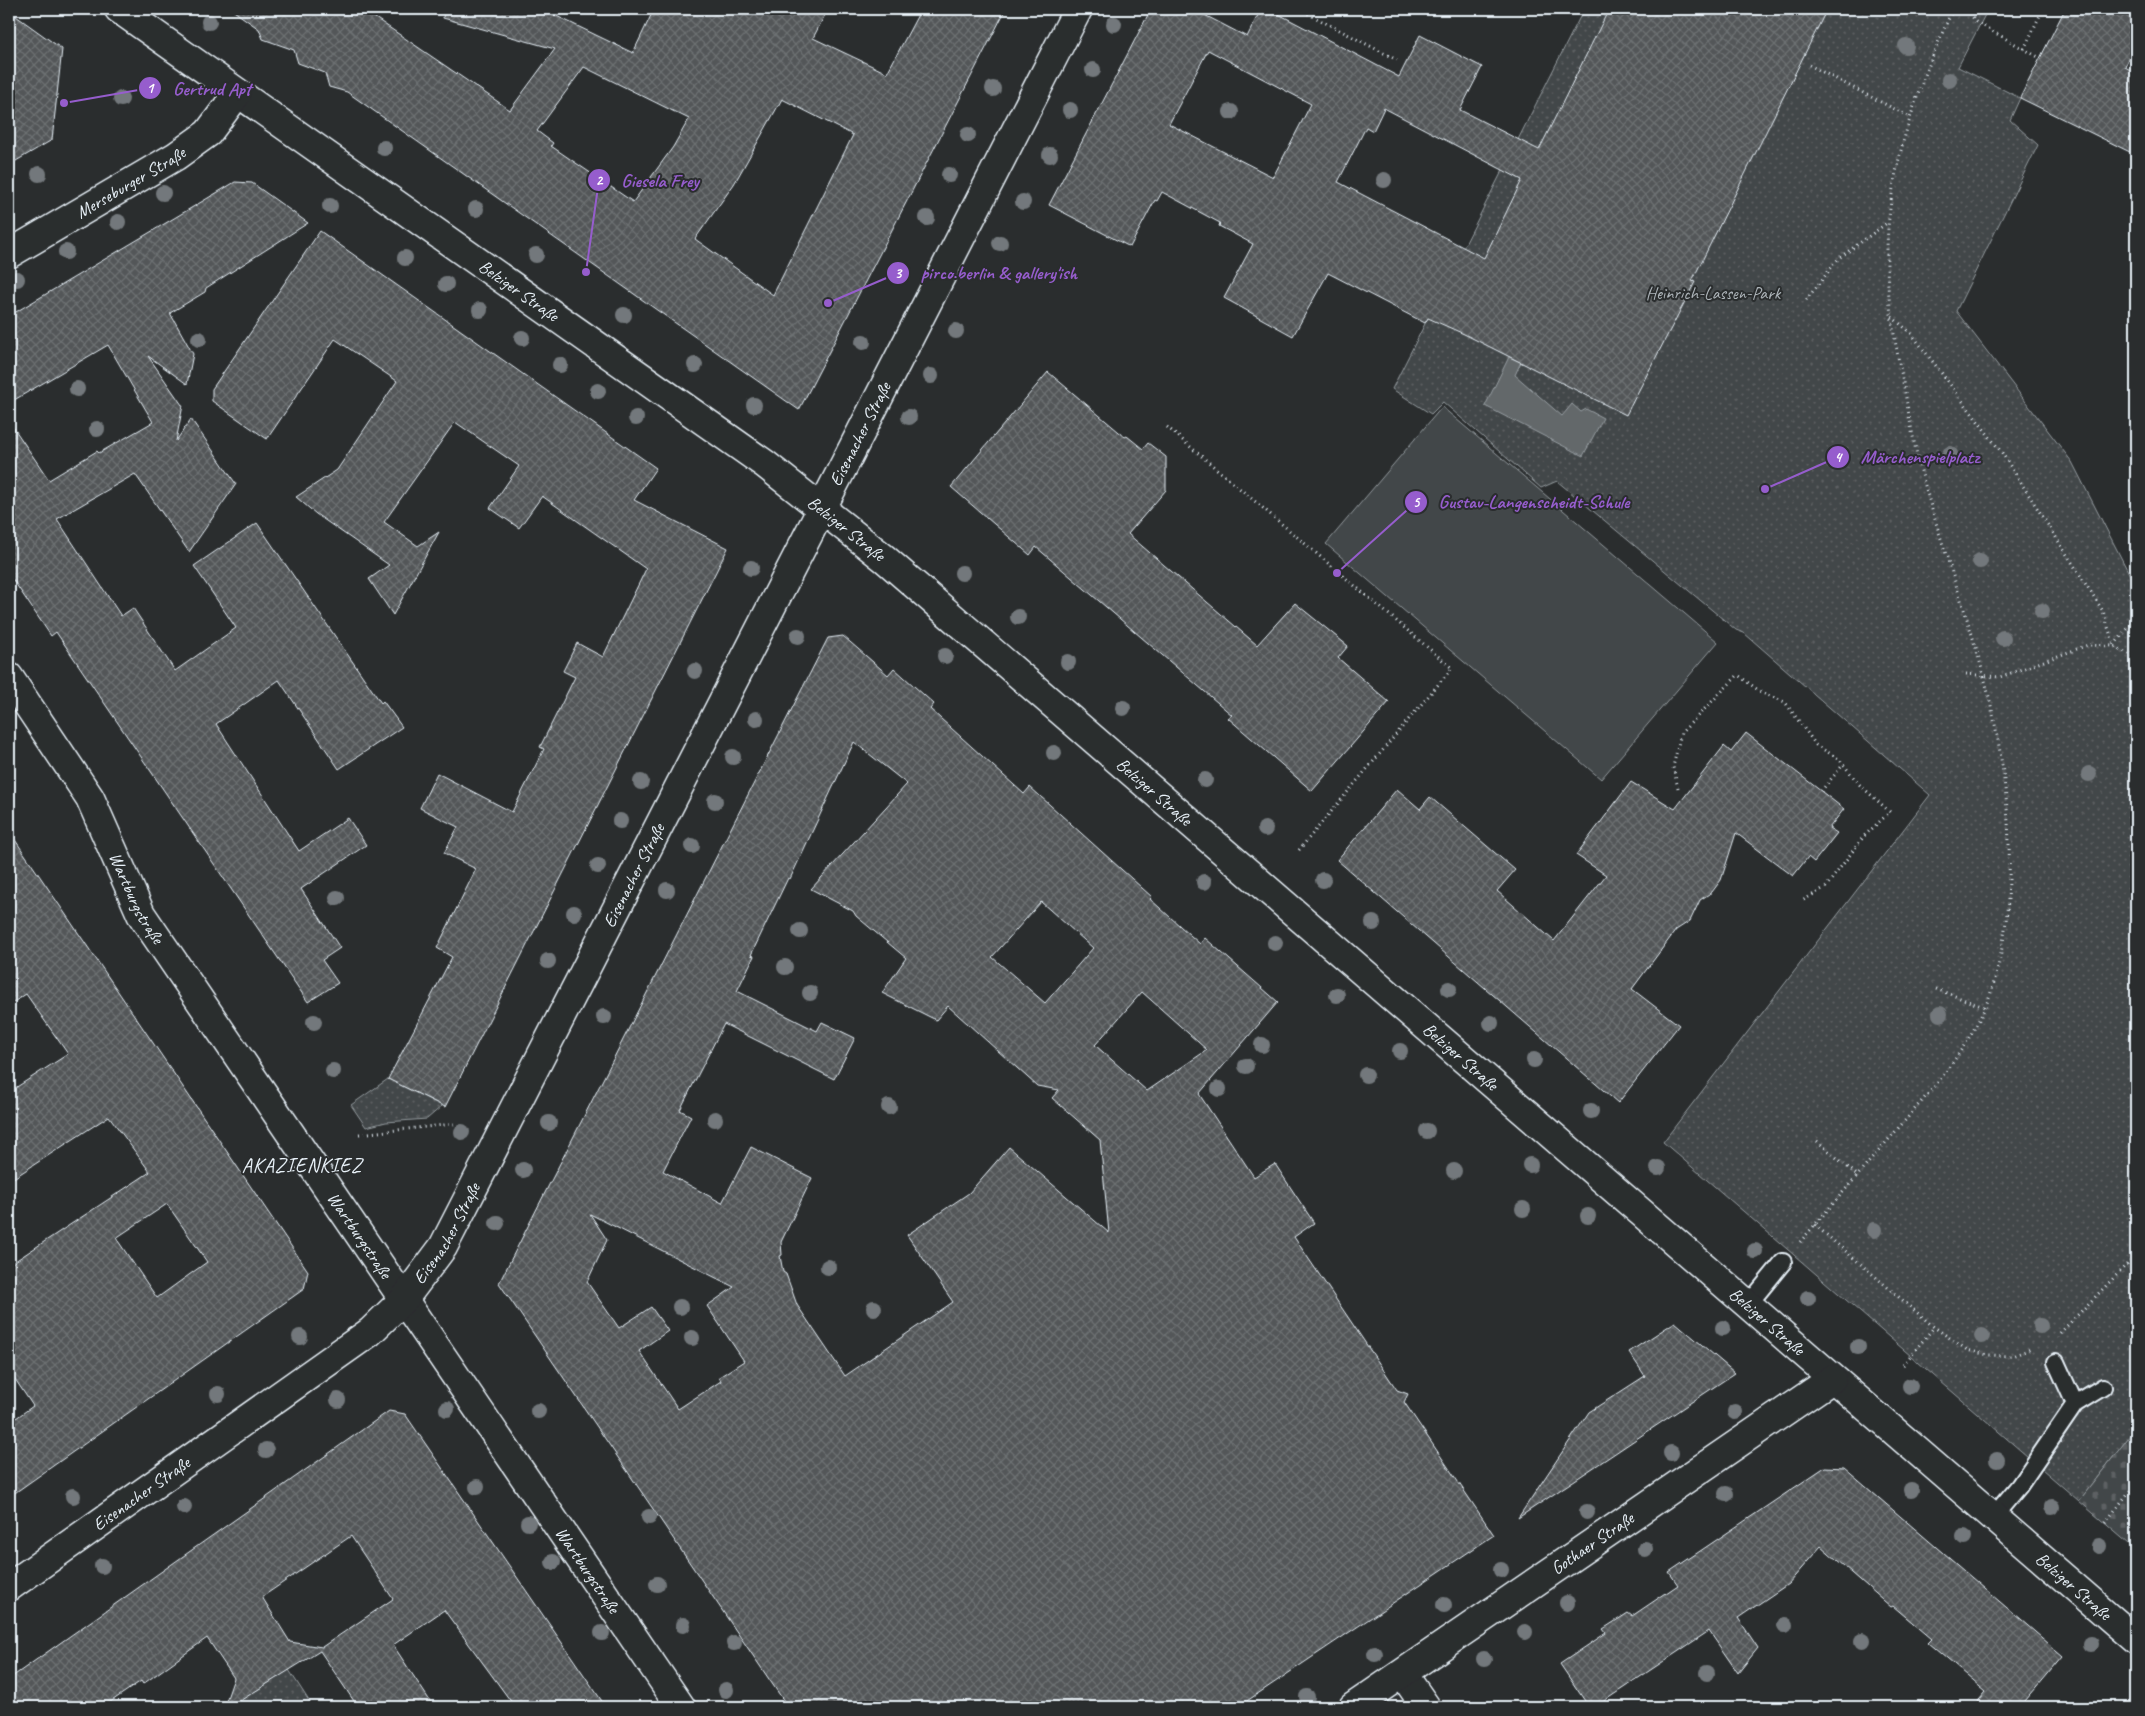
<svg xmlns="http://www.w3.org/2000/svg" width="2145" height="1716" viewBox="0 0 2145 1716" font-family="Caveat,sans-serif">
	<defs>
		<pattern id="grass-dots" width="8" height="8" patternUnits="userSpaceOnUse" patternTransform="scale(1.25)"><rect width="8" height="8" fill="#424648"/><path d="M2 2h.1M6 6h.1" fill="none" stroke="#5d6163" stroke-width="1.8" stroke-linecap="round"/></pattern>
		<pattern id="cemetery-stones" width="16" height="16" patternUnits="userSpaceOnUse" patternTransform="scale(1.25)"><rect width="16" height="16" fill="#424648"/><path d="M2 7V4a2 2 0 0 1 4 0v3zM10 15v-3a2 2 0 0 1 4 0v3z" fill="#5d6163"/></pattern>
		<pattern id="building-cross-hatch" width="8" height="8" patternUnits="userSpaceOnUse" patternTransform="scale(1.25)"><rect width="8" height="8" fill="#535759"/><path d="M0 0l8 8M0 8l8-8" fill="none" stroke="#6c7072"/></pattern>
	</defs>
	<rect width="100%" height="100%" fill="#2a2d2e"/>
	<filter id="ink" filterUnits="userSpaceOnUse"><feTurbulence type="fractalNoise" baseFrequency=".02" numOctaves="2"/><feDisplacementMap in="SourceGraphic" scale="10" xChannelSelector="R" yChannelSelector="G"/><feConvolveMatrix kernelMatrix="1 2 1 2 8 2 1 2 1" color-interpolation-filters="sRGB"/></filter>
	<g filter="url(#ink)">
		<path fill="url(#grass-dots)" stroke="#959ca0" d="M 1584,9 L 1988,9 L 1958,67 L 2020,98 L 2010,120 L 2038,145 L 1956,311 L 2072,462 L 2136,587 L 2136,1428 L 2079,1501 L 1663,1142 L 1930,795 L 1744,633 L 1736,630 L 1557,481 L 1541,488 L 1443,402 L 1431,414 L 1392,389 Z
			M 388,1079 L 442,1106 L 427,1119 L 386,1122 L 366,1127 L 351,1105 Z
			M 289,1670 L 313,1707 L 230,1707 Z"/>
		<path fill="url(#cemetery-stones)" stroke="#959ca0" d="M 2136,1428 L 2136,1550 L 2079,1501 Z"/>
		<path fill="#424648" stroke="#959ca0" d="M 1442,407 L 1718,642 L 1601,779 L 1326,544 Z"/>
		<path fill="#63686b" stroke="#989fa3" d="M 1509,357 L 1521,362 L 1515,375 L 1562,416 L 1572,404 L 1581,412 L 1586,409 L 1603,418 L 1583,456 L 1485,406 Z"/>
		<path fill="url(#building-cross-hatch)" stroke="#e8f1f8" fill-rule="evenodd" d="M 231,9 L 362,9 L 510,110 L 555,49 L 443,18 L 444,9 L 542,9 L 633,53 L 654,9 L 828,9 L 813,38 L 887,73 L 921,9 L 1006,9 L 799,410 L 347,92 L 329,87 L 325,73 L 298,63 L 294,50 L 263,39 L 259,29 ZM 584,67 L 689,119 L 673,147 L 633,202 L 551,146 L 553,143 L 537,131 ZM 782,99 L 853,135 L 773,295 L 695,239 L 734,184 Z
			M 1151,9 L 1193,9 L 1247,37 L 1261,9 L 1269,9 L 1399,77 L 1420,35 L 1482,67 L 1460,110 L 1539,150 L 1609,9 L 1827,9 L 1692,281 L 1695,282 L 1626,415 L 1464,334 L 1428,318 L 1425,323 L 1328,273 L 1293,336 L 1224,298 L 1253,244 L 1219,226 L 1220,223 L 1162,192 L 1157,201 L 1155,200 L 1130,247 L 1049,205 ZM 1208,50 L 1311,104 L 1273,177 L 1169,124 ZM 1384,108 L 1522,180 L 1484,258 L 1338,182 L 1366,127 L 1373,131 Z
			M 2065,9 L 2136,9 L 2136,44 L 2125,67 L 2136,73 L 2136,155 L 2020,98 Z
			M 9,11 L 62,49 L 52,140 L 9,165 Z
			M 235,182 L 252,183 L 308,223 L 206,288 L 205,292 L 170,313 L 193,354 L 187,384 L 148,356 L 182,405 L 183,405 L 176,441 L 191,419 L 236,484 L 189,552 L 135,474 L 57,519 L 121,616 L 133,608 L 175,671 L 236,628 L 194,566 L 257,523 L 381,703 L 383,701 L 402,727 L 339,769 L 279,680 L 216,724 L 299,851 L 348,818 L 366,845 L 301,889 L 340,948 L 322,960 L 338,983 L 308,1002 L 56,632 L 51,636 L 9,574 L 9,421 L 49,480 L 97,451 L 99,453 L 153,422 L 108,345 L 9,403 L 9,316 Z
			M 320,231 L 656,468 L 634,500 L 728,548 L 445,1107 L 388,1079 L 452,957 L 437,948 L 476,869 L 444,853 L 458,827 L 420,808 L 437,773 L 512,812 L 544,749 L 540,747 L 575,677 L 563,671 L 577,643 L 603,657 L 646,569 L 542,496 L 519,528 L 490,508 L 519,466 L 455,422 L 384,522 L 418,546 L 439,532 L 393,615 L 369,579 L 389,565 L 316,514 L 296,497 L 337,470 L 397,381 L 335,339 L 267,439 L 212,401 L 212,389 Z
			M 1048,372 L 1125,437 L 1127,436 L 1143,449 L 1148,443 L 1166,457 L 1166,490 L 1128,534 L 1257,645 L 1295,603 L 1348,646 L 1338,658 L 1389,702 L 1312,791 L 1228,718 L 1232,715 L 1036,547 L 1030,555 L 951,487 Z
			M 843,636 L 888,675 L 894,668 L 934,704 L 930,709 L 1024,794 L 1030,787 L 1152,897 L 1150,899 L 1200,944 L 1205,938 L 1278,1002 L 1199,1094 L 1254,1177 L 1275,1164 L 1314,1223 L 1294,1237 L 1397,1390 L 1408,1394 L 1404,1402 L 1494,1535 L 1238,1707 L 788,1707 L 499,1283 L 828,638 ZM 854,742 L 907,784 L 811,889 L 853,911 L 856,916 L 906,958 L 882,993 L 936,1020 L 948,1006 L 1037,1086 L 1059,1090 L 1052,1098 L 1100,1140 L 1109,1233 L 1009,1147 L 969,1193 L 907,1235 L 953,1302 L 845,1376 L 797,1305 L 786,1274 L 783,1272 L 780,1256 L 782,1255 L 781,1242 L 812,1178 L 751,1147 L 722,1203 L 663,1171 L 691,1116 L 680,1110 L 724,1024 L 834,1079 L 855,1038 L 822,1022 L 817,1031 L 737,991 L 754,956 L 751,955 L 788,878 L 790,879 ZM 1041,902 L 1093,948 L 1045,1003 L 992,957 ZM 1142,992 L 1207,1050 L 1147,1091 L 1095,1045 ZM 590,1214 L 734,1287 L 707,1306 L 744,1361 L 719,1377 L 721,1381 L 678,1409 L 639,1351 L 668,1331 L 651,1307 L 619,1328 L 587,1282 L 607,1240 Z
			M 1746,733 L 1844,809 L 1829,828 L 1837,833 L 1814,862 L 1808,857 L 1793,876 L 1736,833 L 1721,880 L 1712,892 L 1700,900 L 1690,921 L 1676,930 L 1632,989 L 1679,1025 L 1618,1103 L 1337,860 L 1397,789 L 1420,809 L 1430,797 L 1515,870 L 1497,891 L 1554,941 L 1606,875 L 1576,855 L 1631,782 L 1675,809 L 1724,746 L 1731,752 Z
			M 9,831 L 308,1271 L 304,1289 L 9,1497 L 9,1423 L 33,1406 L 9,1370 L 9,1265 L 150,1172 L 109,1116 L 9,1181 L 9,1092 L 68,1054 L 26,994 L 9,1005 ZM 167,1204 L 207,1262 L 157,1298 L 116,1238 Z
			M 1675,1322 L 1735,1373 L 1518,1518 L 1589,1412 L 1645,1376 L 1629,1352 Z
			M 389,1411 L 405,1414 L 606,1707 L 515,1707 L 444,1610 L 393,1645 L 434,1707 L 358,1707 L 320,1651 L 230,1707 L 224,1707 L 234,1678 L 207,1638 L 143,1684 L 141,1681 L 103,1707 L 9,1707 L 9,1679 ZM 351,1536 L 393,1599 L 322,1647 L 290,1642 L 262,1597 Z
			M 1825,1467 L 1844,1468 L 2063,1656 L 2020,1707 L 1973,1707 L 1986,1692 L 1928,1643 L 1932,1639 L 1893,1606 L 1891,1607 L 1821,1546 L 1788,1584 L 1738,1618 L 1758,1648 L 1738,1673 L 1709,1631 L 1595,1707 L 1589,1707 L 1560,1664 L 1606,1633 L 1603,1629 L 1628,1613 L 1632,1616 L 1678,1585 L 1669,1572 Z"/>
		<g fill="none" stroke-linecap="round" stroke-linejoin="round">
			<defs>
				<path id="service" d="M 1747,1306 L 1783,1262
					M 2075,1404 L 2103,1387
					M 1993,1517 L 2019,1486 L 2075,1404 L 2056,1362"/>
				<g id="minor">
					<path id="s1" d="M 119,9 L 765,464 L 885,559 L 2136,1640"/>
					<path id="s2" d="M 9,254 L 176,156 L 208,133 L 237,94"/>
					<path id="s3" d="M 9,677 L 90,798 L 141,914 L 681,1707"/>
					<path id="s4" d="M 9,1587 L 370,1332 L 404,1299 L 443,1247 L 1078,9"/>
					<path d="M 1403,1674 L 1426,1707"/>
					<path id="s5" d="M 1353,1707 L 1832,1379"/>
				</g>
			</defs>
			<use href="#service" stroke="#e8f1f8" stroke-width="20"/>
			<use href="#minor" stroke="#e8f1f8" stroke-width="31"/>
			<path stroke="#e8f1f8" stroke-width="3" stroke-dasharray="1 4" stroke-linecap="butt" d="M 1299,9 L 1397,60
				M 1967,9 L 1976,22 L 2040,58
				M 2024,49 L 2043,9
				M 1809,65 L 1910,117
				M 1806,300 L 1839,258 L 1887,223
				M 1892,317 L 1911,333 L 2002,453 L 2103,611 L 2114,646
				M 1167,427 L 1452,668 L 1298,851
				M 1904,464 L 1918,459
				M 2114,645 L 2136,619
				M 1966,674 L 2000,677 L 2088,645 L 2114,646 L 2136,658
				M 1678,788 L 1673,767 L 1681,733 L 1738,675 L 1762,693 L 1785,702 L 1816,745 L 1839,759 L 1860,785 L 1890,812 L 1864,836 L 1826,887 L 1802,901
				M 1821,791 L 1843,765
				M 1936,989 L 1984,1007
				M 359,1134 L 454,1124
				M 1817,1141 L 1857,1175
				M 1815,1225 L 1934,1327 L 1967,1350 L 1988,1355 L 2012,1356 L 2031,1349
				M 1800,1242 L 1940,1080 C 1960,1053 1982,1021 1992,989 C 2022,892 2009,770 1983,673 C 1964,602 1936,532 1918,459 C 1911,431 1907,401 1901,372 C 1894,337 1888,302 1887,266 C 1885,176 1916,90 1953,9
				M 2127,1265 L 2136,1276
				M 2060,1333 L 2136,1255
				M 1903,1365 L 1934,1327
				M 2105,1523 L 2136,1483"/>
			<use href="#service" stroke="#2a2d2e" stroke-width="16"/>
			<use href="#minor" stroke="#2a2d2e" stroke-width="28"/>
		</g>
		<g fill="#73787b">
			<circle cx="209" cy="22" r="8"/>
			<circle cx="1114" cy="24" r="8"/>
			<circle cx="1906" cy="46" r="8"/>
			<circle cx="1093" cy="70" r="8"/>
			<circle cx="1949" cy="80" r="8"/>
			<circle cx="993" cy="89" r="8"/>
			<circle cx="121" cy="99" r="8"/>
			<circle cx="1070" cy="110" r="8"/>
			<circle cx="1231" cy="112" r="8"/>
			<circle cx="968" cy="135" r="8"/>
			<circle cx="384" cy="148" r="8"/>
			<circle cx="1050" cy="155" r="8"/>
			<circle cx="39" cy="174" r="8"/>
			<circle cx="949" cy="175" r="8"/>
			<circle cx="1384" cy="180" r="8"/>
			<circle cx="163" cy="193" r="8"/>
			<circle cx="1023" cy="202" r="8"/>
			<circle cx="330" cy="206" r="8"/>
			<circle cx="476" cy="209" r="8"/>
			<circle cx="927" cy="218" r="8"/>
			<circle cx="118" cy="222" r="8"/>
			<circle cx="1000" cy="243" r="8"/>
			<circle cx="66" cy="252" r="8"/>
			<circle cx="536" cy="255" r="8"/>
			<circle cx="405" cy="258" r="8"/>
			<circle cx="901" cy="272" r="8"/>
			<circle cx="17" cy="279" r="8"/>
			<circle cx="446" cy="284" r="8"/>
			<circle cx="480" cy="310" r="8"/>
			<circle cx="624" cy="315" r="8"/>
			<circle cx="956" cy="331" r="8"/>
			<circle cx="522" cy="338" r="8"/>
			<circle cx="199" cy="339" r="8"/>
			<circle cx="863" cy="342" r="8"/>
			<circle cx="560" cy="365" r="8"/>
			<circle cx="695" cy="365" r="8"/>
			<circle cx="931" cy="376" r="8"/>
			<circle cx="77" cy="389" r="8"/>
			<circle cx="598" cy="391" r="8"/>
			<circle cx="754" cy="405" r="8"/>
			<circle cx="909" cy="417" r="8"/>
			<circle cx="636" cy="418" r="8"/>
			<circle cx="97" cy="429" r="8"/>
			<circle cx="1950" cy="454" r="8"/>
			<circle cx="1980" cy="561" r="8"/>
			<circle cx="751" cy="568" r="8"/>
			<circle cx="962" cy="573" r="8"/>
			<circle cx="2042" cy="611" r="8"/>
			<circle cx="1018" cy="617" r="8"/>
			<circle cx="798" cy="636" r="8"/>
			<circle cx="2003" cy="638" r="8"/>
			<circle cx="945" cy="656" r="8"/>
			<circle cx="1068" cy="662" r="8"/>
			<circle cx="695" cy="671" r="8"/>
			<circle cx="1123" cy="708" r="8"/>
			<circle cx="756" cy="719" r="8"/>
			<circle cx="1054" cy="753" r="8"/>
			<circle cx="733" cy="757" r="8"/>
			<circle cx="2089" cy="774" r="8"/>
			<circle cx="1205" cy="780" r="8"/>
			<circle cx="641" cy="782" r="8"/>
			<circle cx="715" cy="801" r="8"/>
			<circle cx="620" cy="821" r="8"/>
			<circle cx="1265" cy="829" r="8"/>
			<circle cx="692" cy="846" r="8"/>
			<circle cx="598" cy="866" r="8"/>
			<circle cx="1323" cy="880" r="8"/>
			<circle cx="1204" cy="882" r="8"/>
			<circle cx="667" cy="890" r="8"/>
			<circle cx="337" cy="898" r="8"/>
			<circle cx="574" cy="913" r="8"/>
			<circle cx="1373" cy="923" r="8"/>
			<circle cx="800" cy="931" r="8"/>
			<circle cx="1275" cy="943" r="8"/>
			<circle cx="548" cy="961" r="8"/>
			<circle cx="785" cy="967" r="8"/>
			<circle cx="1449" cy="989" r="8"/>
			<circle cx="810" cy="993" r="8"/>
			<circle cx="1337" cy="995" r="8"/>
			<circle cx="1940" cy="1014" r="8"/>
			<circle cx="604" cy="1017" r="8"/>
			<circle cx="314" cy="1022" r="8"/>
			<circle cx="1491" cy="1023" r="8"/>
			<circle cx="1262" cy="1045" r="8"/>
			<circle cx="1400" cy="1051" r="8"/>
			<circle cx="1534" cy="1060" r="8"/>
			<circle cx="1246" cy="1066" r="8"/>
			<circle cx="333" cy="1071" r="8"/>
			<circle cx="1366" cy="1075" r="8"/>
			<circle cx="1219" cy="1089" r="8"/>
			<circle cx="889" cy="1107" r="8"/>
			<circle cx="1591" cy="1111" r="8"/>
			<circle cx="715" cy="1119" r="8"/>
			<circle cx="549" cy="1123" r="8"/>
			<circle cx="1427" cy="1131" r="8"/>
			<circle cx="462" cy="1132" r="8"/>
			<circle cx="1530" cy="1165" r="8"/>
			<circle cx="1658" cy="1168" r="8"/>
			<circle cx="523" cy="1170" r="8"/>
			<circle cx="1454" cy="1171" r="8"/>
			<circle cx="1523" cy="1209" r="8"/>
			<circle cx="1588" cy="1216" r="8"/>
			<circle cx="497" cy="1223" r="8"/>
			<circle cx="1874" cy="1230" r="8"/>
			<circle cx="1755" cy="1251" r="8"/>
			<circle cx="828" cy="1267" r="8"/>
			<circle cx="1808" cy="1298" r="8"/>
			<circle cx="680" cy="1307" r="8"/>
			<circle cx="874" cy="1308" r="8"/>
			<circle cx="2040" cy="1326" r="8"/>
			<circle cx="1723" cy="1328" r="8"/>
			<circle cx="1982" cy="1336" r="8"/>
			<circle cx="300" cy="1337" r="8"/>
			<circle cx="692" cy="1338" r="8"/>
			<circle cx="1858" cy="1347" r="8"/>
			<circle cx="1910" cy="1386" r="8"/>
			<circle cx="218" cy="1394" r="8"/>
			<circle cx="338" cy="1400" r="8"/>
			<circle cx="447" cy="1409" r="8"/>
			<circle cx="538" cy="1411" r="8"/>
			<circle cx="1735" cy="1412" r="8"/>
			<circle cx="266" cy="1450" r="8"/>
			<circle cx="1671" cy="1453" r="8"/>
			<circle cx="1997" cy="1460" r="8"/>
			<circle cx="477" cy="1487" r="8"/>
			<circle cx="1911" cy="1490" r="8"/>
			<circle cx="1726" cy="1494" r="8"/>
			<circle cx="73" cy="1496" r="8"/>
			<circle cx="184" cy="1507" r="8"/>
			<circle cx="2052" cy="1507" r="8"/>
			<circle cx="1587" cy="1512" r="8"/>
			<circle cx="649" cy="1517" r="8"/>
			<circle cx="528" cy="1523" r="8"/>
			<circle cx="1964" cy="1537" r="8"/>
			<circle cx="2099" cy="1546" r="8"/>
			<circle cx="1645" cy="1549" r="8"/>
			<circle cx="553" cy="1562" r="8"/>
			<circle cx="102" cy="1566" r="8"/>
			<circle cx="1501" cy="1570" r="8"/>
			<circle cx="657" cy="1584" r="8"/>
			<circle cx="1567" cy="1603" r="8"/>
			<circle cx="1444" cy="1605" r="8"/>
			<circle cx="683" cy="1625" r="8"/>
			<circle cx="1785" cy="1625" r="8"/>
			<circle cx="1525" cy="1632" r="8"/>
			<circle cx="602" cy="1633" r="8"/>
			<circle cx="1862" cy="1641" r="8"/>
			<circle cx="734" cy="1643" r="8"/>
			<circle cx="2090" cy="1644" r="8"/>
			<circle cx="1375" cy="1654" r="8"/>
			<circle cx="1484" cy="1659" r="8"/>
			<circle cx="1707" cy="1673" r="8"/>
			<circle cx="726" cy="1690" r="8"/>
			<circle cx="1307" cy="1697" r="8"/>
		</g>
	</g>
	<g text-anchor="middle" dominant-baseline="central" stroke-width="4" stroke-linejoin="round" paint-order="stroke">
		<g font-size="18" fill="#e8f1f8" stroke="#2a2d2e">
			<text stroke="none"><textPath href="#s2" startOffset="141">Merseburger Straße</textPath></text>
			<text stroke="none"><textPath href="#s1" startOffset="489">Belziger Straße</textPath></text>
			<text stroke="none"><textPath href="#s4" startOffset="1468">Eisenacher Straße</textPath></text>
			<text stroke="none"><textPath href="#s1" startOffset="894">Belziger Straße</textPath></text>
			<text stroke="none"><textPath href="#s1" startOffset="1299">Belziger Straße</textPath></text>
			<text stroke="none"><textPath href="#s4" startOffset="972">Eisenacher Straße</textPath></text>
			<text stroke="none"><textPath href="#s3" startOffset="256">Wartburgstraße</textPath></text>
			<text stroke="none"><textPath href="#s1" startOffset="1704">Belziger Straße</textPath></text>
			<text stroke="none"><textPath href="#s4" startOffset="568">Eisenacher Straße</textPath></text>
			<text stroke="none"><textPath href="#s3" startOffset="661">Wartburgstraße</textPath></text>
			<text stroke="none"><textPath href="#s1" startOffset="2109">Belziger Straße</textPath></text>
			<text stroke="none"><textPath href="#s4" startOffset="162">Eisenacher Straße</textPath></text>
			<text stroke="none"><textPath href="#s5" startOffset="290">Gothaer Straße</textPath></text>
			<text stroke="none"><textPath href="#s3" startOffset="1066">Wartburgstraße</textPath></text>
			<text stroke="none"><textPath href="#s1" startOffset="2514">Belziger Straße</textPath></text>
		</g>
		<g font-size="18" fill="#aeb5ba" stroke="#2a2d2e">
			<text x="1713" y="293">Heinrich-Lassen-Park</text>
		</g>
		<g font-size="20" letter-spacing="1" fill="#e8f1f8" stroke="#2a2d2e">
			<text x="302" y="1165">AKAZIENKIEZ</text>
		</g>
	</g>
	<path fill="none" stroke="#965dcd" stroke-width="2" d="M64 103L150 88M586 272L599 180M828 303L898 273M1765 489L1838 457M1337 573L1416 502"/>
	<g fill="#965dcd" stroke="#2a2d2e" stroke-width="2">
		<circle cx="64" cy="103" r="5"/>
		<circle cx="586" cy="272" r="5"/>
		<circle cx="828" cy="303" r="5"/>
		<circle cx="1765" cy="489" r="5"/>
		<circle cx="1337" cy="573" r="5"/>
		<circle cx="150" cy="88" r="12"/>
		<circle cx="599" cy="180" r="12"/>
		<circle cx="898" cy="273" r="12"/>
		<circle cx="1838" cy="457" r="12"/>
		<circle cx="1416" cy="502" r="12"/>
	</g>
	<g font-size="15" text-anchor="middle" font-weight="bold" fill="#fff">
		<text x="150" y="93">1</text>
		<text x="599" y="185">2</text>
		<text x="898" y="278">3</text>
		<text x="1838" y="462">4</text>
		<text x="1416" y="507">5</text>
	</g>
	<g font-size="19" text-anchor="middle" font-weight="bold" fill="#965dcd" stroke="#2a2d2e" stroke-width="4" stroke-linejoin="round" paint-order="stroke">
		<text x="212" y="95">Gertrud Apt</text>
		<text x="660" y="187">Giesela Frey</text>
		<text x="999" y="279">pirco.berlin &amp; gallery'ish</text>
		<text x="1920" y="463">Märchenspielplatz</text>
		<text x="1534" y="508">Gustav-Langenscheidt-Schule</text>
	</g>
	<rect width="2145" height="1716" fill="none" stroke="#2a2d2e" stroke-width="30"/>
	<rect x="15" y="15" width="2115" height="1686" fill="none" stroke="#e8f1f8" stroke-width="2" filter="url(#ink)"/>
</svg>
